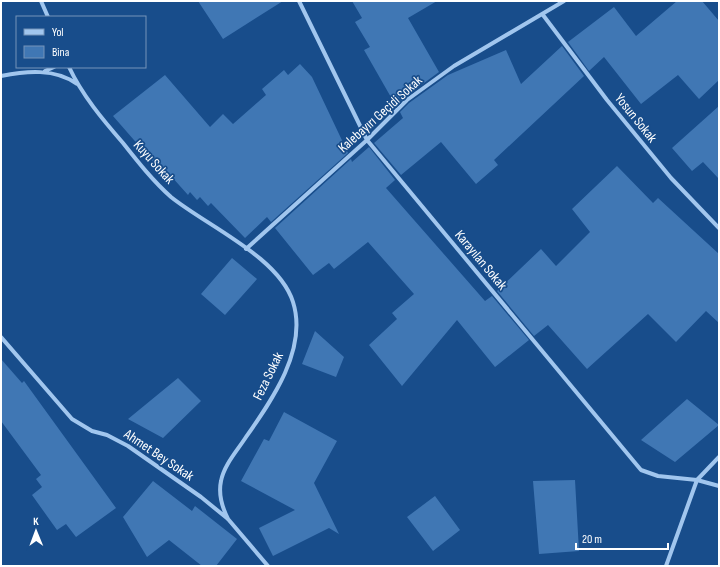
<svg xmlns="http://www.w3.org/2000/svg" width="720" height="567" viewBox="0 0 720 567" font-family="'Sofia Sans Condensed',sans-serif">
	<rect width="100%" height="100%" fill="#184d8b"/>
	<path fill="#4077b4" d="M 198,1 L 283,1 L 223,39 Z
		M 352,1 L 437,1 L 408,18 L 439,72 L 405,97 L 396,106 L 364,50 L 370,47 L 355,22 L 362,18 Z
		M 677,1 L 702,1 L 719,21 L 719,80 L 699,99 L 678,75 L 641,104 L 604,57 L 589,71 L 568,42 L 614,7 L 636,36 Z
		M 562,46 L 584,76 L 494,160 L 498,165 L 476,184 L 441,142 L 401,175 L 374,143 L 403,118 L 400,112 L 409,103 L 448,75 L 506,50 L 521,84 Z
		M 300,64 L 312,77 L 348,153 L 271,222 L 267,217 L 245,238 L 211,203 L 208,206 L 200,197 L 197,200 L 190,192 L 188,195 L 171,176 L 168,179 L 113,116 L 165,75 L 210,127 L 223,114 L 233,124 L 266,95 L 262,89 L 284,70 L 288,75 Z
		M 719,106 L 719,179 L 703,162 L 692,171 L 672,148 Z
		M 369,147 L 395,180 L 386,188 L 485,301 L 492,296 L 529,340 L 495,367 L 457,320 L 402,386 L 369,345 L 397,319 L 392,313 L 414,294 L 368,242 L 334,269 L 329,263 L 313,275 L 275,228 L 351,159 L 352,162 Z
		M 617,166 L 653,203 L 658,198 L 719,254 L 719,323 L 706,311 L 676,342 L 648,314 L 587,369 L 548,325 L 534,336 L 497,291 L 541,249 L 556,266 L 590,232 L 572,209 Z
		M 232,258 L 257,279 L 225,315 L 201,294 Z
		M 315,331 L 344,357 L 336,377 L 302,364 Z
		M 1,359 L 22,383 L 24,381 L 116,508 L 76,537 L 66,524 L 57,530 L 32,495 L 42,487 L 36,479 L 41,475 L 1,421 Z
		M 178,378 L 201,401 L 163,438 L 128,419 Z
		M 687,399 L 719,425 L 675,462 L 641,440 Z
		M 284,412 L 337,441 L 314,483 L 339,534 L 329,528 L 273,556 L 259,528 L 295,510 L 241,481 L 264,439 L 269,441 Z
		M 575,480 L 579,551 L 539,554 L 533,481 Z
		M 153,481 L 192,511 L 195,506 L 237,539 L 216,566 L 202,566 L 169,540 L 147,557 L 123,517 Z
		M 435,496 L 460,530 L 433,551 L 407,517 Z"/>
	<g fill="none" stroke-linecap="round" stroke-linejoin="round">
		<path stroke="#a1c6ee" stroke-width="4" d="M 41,1 L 48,17
			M 299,1 L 367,140 L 631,458 L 641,470 L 658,476 L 697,480 L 719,486
			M 543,15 L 607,100 L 671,178 L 719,228
			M 69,67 C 82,95 103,120 123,143 C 138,162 153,181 171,197 C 207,226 279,257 293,302 C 308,349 272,400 246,437 C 237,451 224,465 221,481 C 218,495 222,507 228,519
			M 45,71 L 54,67
			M 1,76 C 26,71 55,68 77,84
			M 246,249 L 367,140 L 407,100 L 454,66 L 564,1
			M 1,337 L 72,419 L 92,431 L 107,435 L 128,446 L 201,497 L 228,519 L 268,566
			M 666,566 L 697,480 L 719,457"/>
	</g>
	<g text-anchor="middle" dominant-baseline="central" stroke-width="3.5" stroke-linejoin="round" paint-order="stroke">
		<g font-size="14" fill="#fff" stroke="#184d8b">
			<text transform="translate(380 114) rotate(-42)">Kalebayırı Geçidi Sokak</text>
			<text transform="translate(636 118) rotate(51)">Yosun Sokak</text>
			<text transform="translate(154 162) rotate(48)">Kuyu Sokak</text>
			<text transform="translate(481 260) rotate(50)">Karayılan Sokak</text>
			<text transform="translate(268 376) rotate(-64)">Feza Sokak</text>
			<text transform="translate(159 455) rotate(34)">Ahmet Bey Sokak</text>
		</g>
	</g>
	<rect width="720" height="567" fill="none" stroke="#ffffff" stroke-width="4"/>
	<rect x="16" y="16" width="130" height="52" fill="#184d8b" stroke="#7494b9"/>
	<rect x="24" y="29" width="20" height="6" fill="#a1c6ee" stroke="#7494b9"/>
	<text x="52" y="36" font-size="12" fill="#ffffff">Yol</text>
	<rect x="24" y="46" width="20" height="12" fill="#4077b4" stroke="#7494b9"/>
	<text x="52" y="56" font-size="12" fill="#ffffff">Bina</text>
	<g transform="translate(36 531) rotate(359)" stroke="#184d8b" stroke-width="3" paint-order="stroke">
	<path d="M0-3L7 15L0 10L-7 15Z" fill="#ffffff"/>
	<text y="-6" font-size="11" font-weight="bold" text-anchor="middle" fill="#ffffff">K</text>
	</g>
	<path d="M576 543v6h92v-6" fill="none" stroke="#ffffff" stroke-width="2"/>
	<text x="582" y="543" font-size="12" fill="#ffffff" stroke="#184d8b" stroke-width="3" paint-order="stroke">20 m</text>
</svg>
